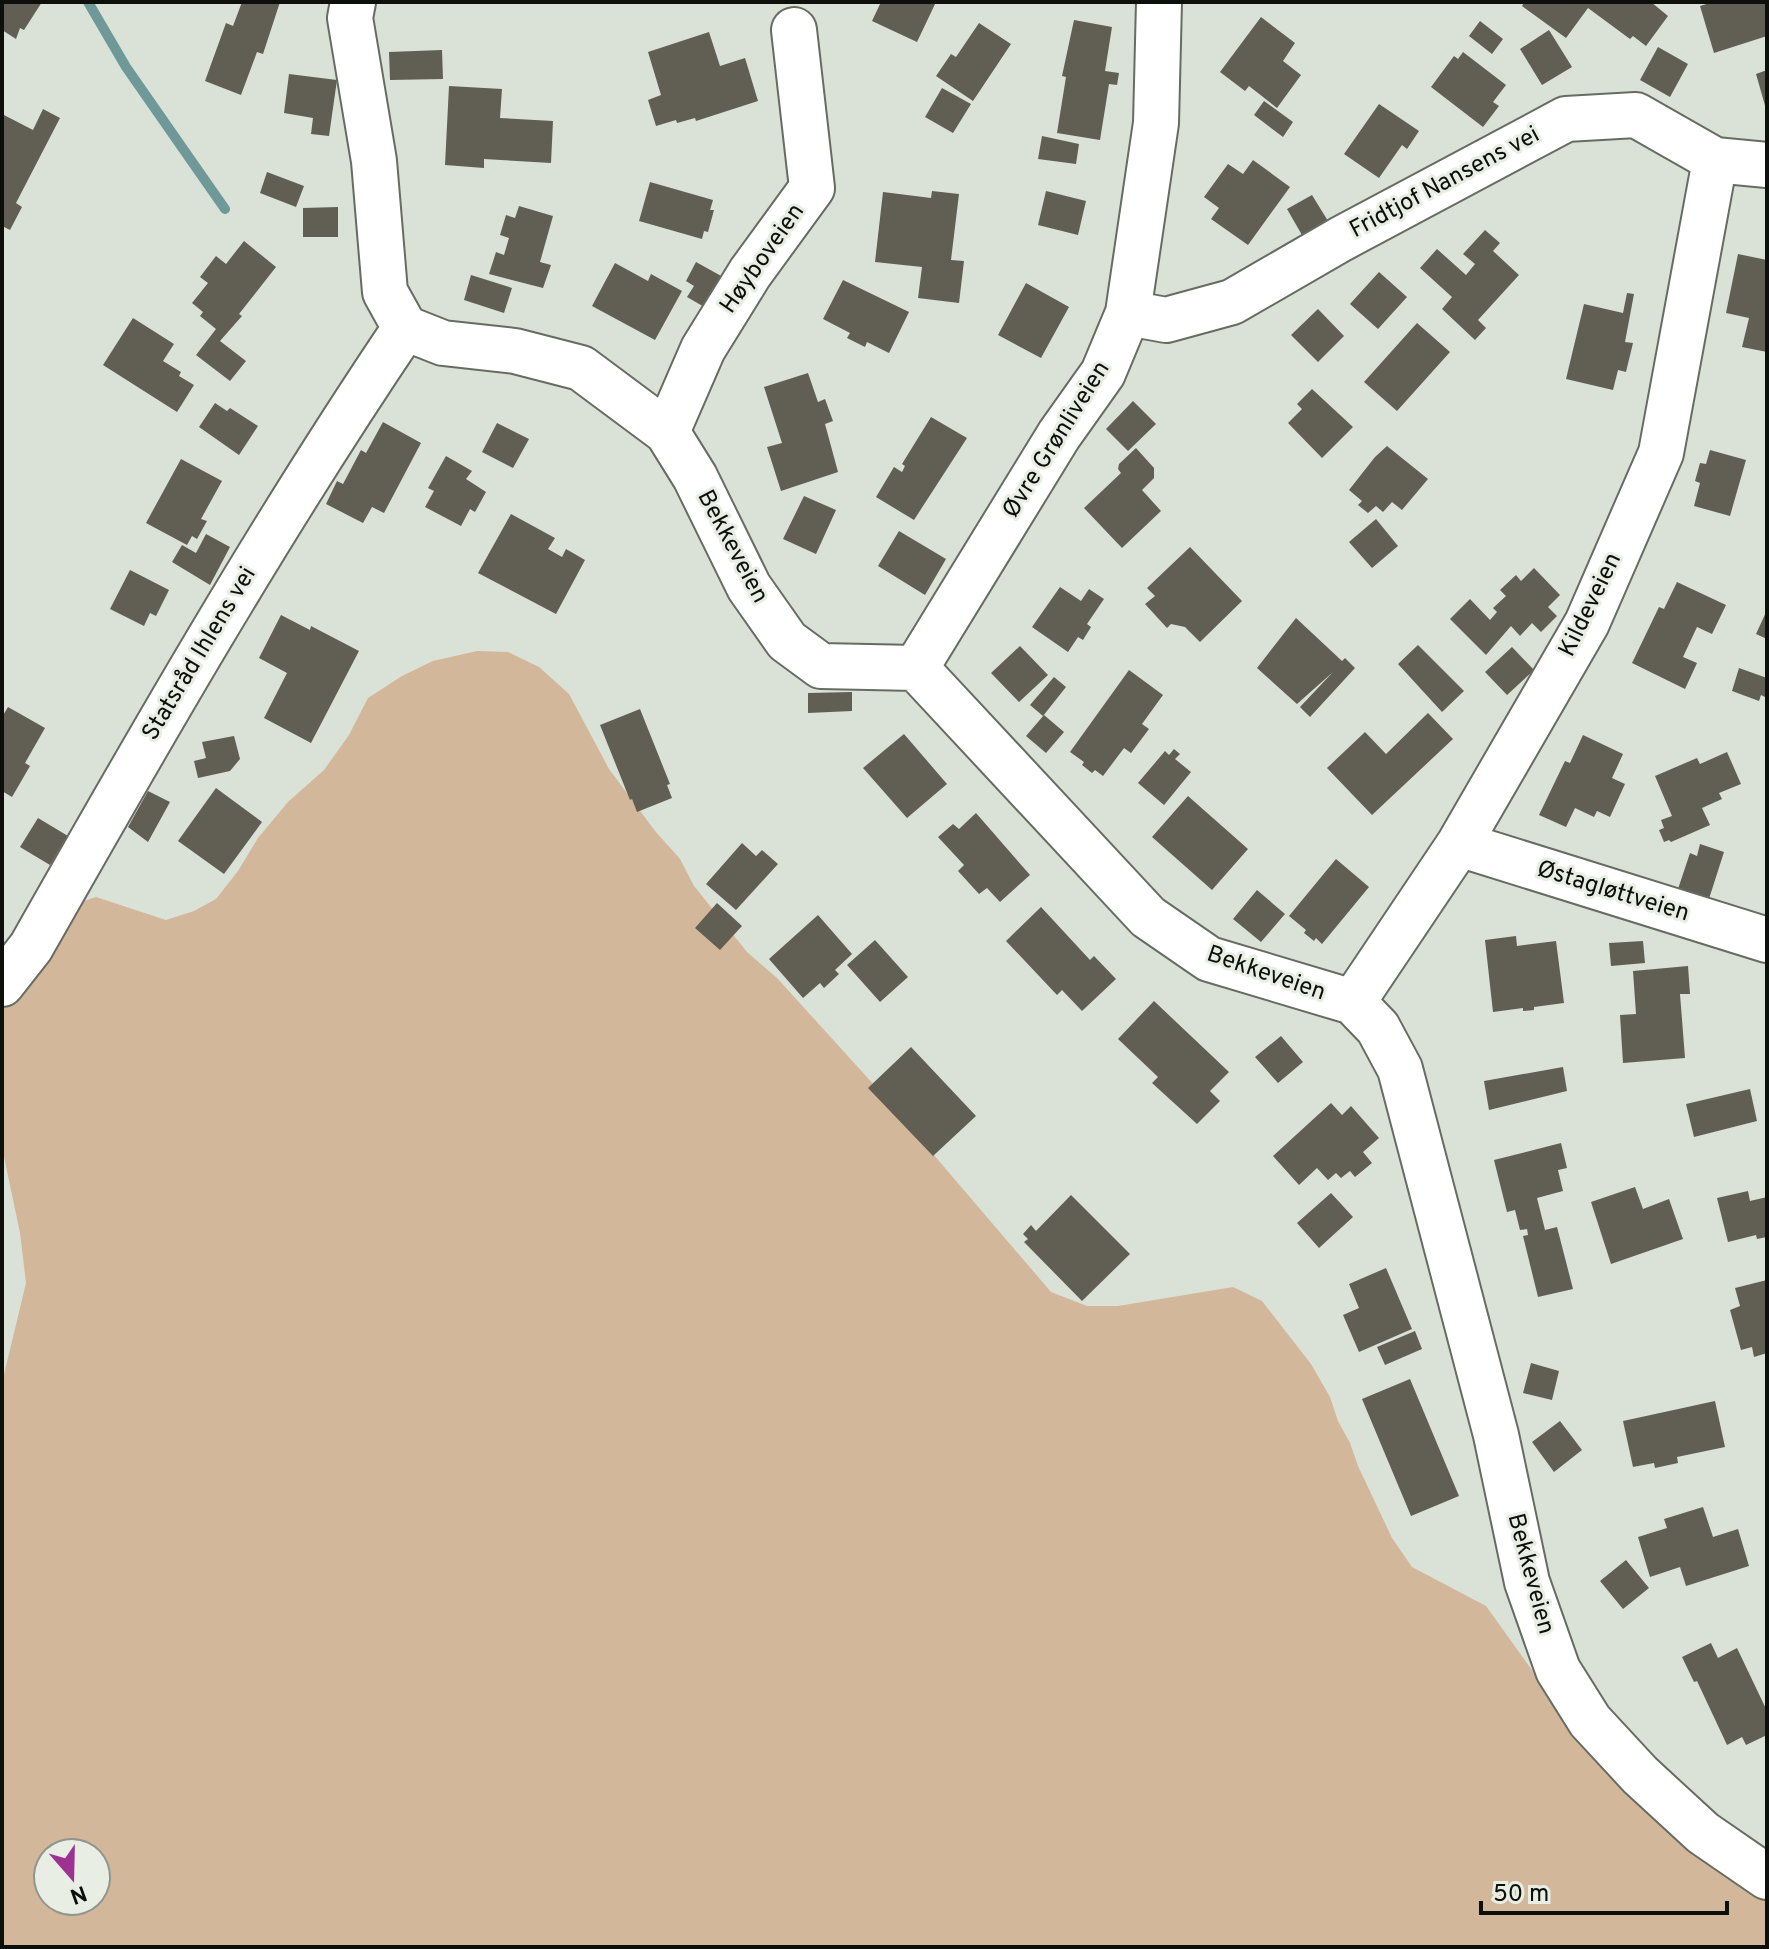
<svg xmlns="http://www.w3.org/2000/svg" width="1769" height="1949" viewBox="0 0 1769 1949" font-family="Overpass,sans-serif">
	<rect width="100%" height="100%" fill="#dae1d6"/>
	<path fill="#d3b79b" fill-rule="evenodd" d="M 477,651 L 508,652 L 539,667 L 569,694 L 609,769 L 655,831 L 680,859 L 694,886 L 747,952 L 777,978 L 875,1086 L 1051,1292 L 1087,1306 L 1118,1306 L 1233,1287 L 1262,1301 L 1311,1364 L 1330,1397 L 1338,1421 L 1350,1443 L 1358,1466 L 1392,1538 L 1412,1567 L 1486,1606 L 1605,1772 L 1671,1822 L 1767,1879 L 1767,1947 L 2,1947 L 2,1383 L 26,1283 L 20,1233 L 2,1147 L 2,988 L 68,906 L 96,897 L 166,920 L 194,911 L 216,899 L 238,871 L 258,838 L 288,802 L 324,770 L 349,735 L 368,698 L 402,676 L 433,661 ZM 48,1853 L 96,1853 L 96,1901 L 48,1901 Z"/>
	<g fill="none" stroke-linecap="round" stroke-linejoin="round">
		<path stroke="#6e9998" stroke-width="10" d="M 88,2 L 126,67 L 225,209"/>
	</g>
	<path fill="#615f54" d="M 2,2 L 42,2 L 24,30 L 20,28 L 16,39 L 2,30 Z
		M 242,2 L 280,2 L 263,54 L 257,52 L 241,95 L 205,81 L 226,23 L 233,26 Z
		M 881,2 L 936,2 L 917,42 L 872,21 Z
		M 1524,2 L 1651,2 L 1668,16 L 1646,46 L 1633,36 L 1630,39 L 1588,8 L 1566,38 L 1522,6 Z
		M 1713,2 L 1767,2 L 1767,36 L 1714,53 L 1700,6 Z
		M 1261,17 L 1295,43 L 1283,61 L 1301,75 L 1277,108 L 1249,86 L 1245,91 L 1220,72 Z
		M 1074,20 L 1112,27 L 1105,71 L 1119,73 L 1117,85 L 1109,84 L 1100,140 L 1057,133 L 1066,77 L 1062,76 Z
		M 1480,21 L 1503,39 L 1492,54 L 1469,36 Z
		M 979,23 L 1011,44 L 973,101 L 936,76 L 951,54 L 956,57 Z
		M 1549,30 L 1572,67 L 1542,85 L 1520,49 Z
		M 709,32 L 720,66 L 745,58 L 758,101 L 696,121 L 695,118 L 677,123 L 676,120 L 656,126 L 648,100 L 661,95 L 648,52 Z
		M 1658,47 L 1688,64 L 1670,97 L 1640,80 Z
		M 442,50 L 443,79 L 390,80 L 389,52 Z
		M 1463,52 L 1506,85 L 1493,102 L 1499,106 L 1483,127 L 1431,87 L 1454,56 L 1458,59 Z
		M 1767,70 L 1767,109 L 1766,109 L 1756,74 Z
		M 289,74 L 337,80 L 329,136 L 311,134 L 313,118 L 284,113 Z
		M 449,86 L 502,89 L 500,118 L 553,121 L 551,163 L 484,159 L 484,168 L 445,165 Z
		M 942,88 L 971,104 L 953,133 L 925,117 Z
		M 1264,101 L 1293,122 L 1283,137 L 1254,115 Z
		M 1379,104 L 1419,131 L 1407,149 L 1402,145 L 1379,178 L 1344,154 Z
		M 43,109 L 60,118 L 16,203 L 22,207 L 10,230 L 2,226 L 2,114 L 33,130 Z
		M 1042,136 L 1079,144 L 1076,164 L 1038,159 Z
		M 1253,160 L 1290,187 L 1248,245 L 1211,219 L 1219,208 L 1204,197 L 1228,164 L 1243,174 Z
		M 267,172 L 304,186 L 296,207 L 260,193 Z
		M 650,182 L 713,200 L 710,210 L 714,210 L 708,232 L 704,231 L 702,239 L 639,221 Z
		M 932,191 L 959,194 L 951,260 L 964,261 L 959,303 L 918,298 L 922,267 L 875,262 L 883,192 L 931,198 Z
		M 1046,191 L 1086,201 L 1078,235 L 1038,225 Z
		M 1312,195 L 1328,221 L 1302,235 L 1287,209 Z
		M 519,206 L 553,216 L 540,262 L 551,265 L 543,288 L 489,274 L 496,252 L 504,255 L 509,238 L 500,235 L 506,215 L 515,218 Z
		M 338,207 L 338,237 L 303,237 L 303,208 Z
		M 1485,230 L 1500,243 L 1493,251 L 1519,275 L 1478,320 L 1486,328 L 1475,340 L 1442,309 L 1452,297 L 1420,268 L 1437,249 L 1466,275 L 1475,264 L 1463,254 Z
		M 244,241 L 276,267 L 239,314 L 242,316 L 220,341 L 246,361 L 230,381 L 196,355 L 216,329 L 200,316 L 203,312 L 192,303 L 208,283 L 200,277 L 216,256 L 226,264 Z
		M 1738,254 L 1767,260 L 1767,352 L 1742,347 L 1749,318 L 1726,313 Z
		M 696,262 L 723,277 L 706,308 L 687,297 L 694,286 L 686,281 Z
		M 615,263 L 648,281 L 651,274 L 682,291 L 655,340 L 592,306 Z
		M 1379,272 L 1407,297 L 1378,329 L 1350,304 Z
		M 471,275 L 512,288 L 504,313 L 464,300 Z
		M 843,280 L 909,312 L 889,353 L 867,342 L 865,347 L 847,338 L 850,333 L 823,319 Z
		M 1026,283 L 1069,307 L 1041,358 L 998,335 Z
		M 1627,293 L 1634,294 L 1625,342 L 1633,343 L 1626,372 L 1618,370 L 1613,390 L 1566,379 L 1584,304 L 1623,313 Z
		M 1318,309 L 1344,336 L 1318,362 L 1291,335 Z
		M 133,318 L 174,344 L 163,361 L 181,372 L 179,376 L 194,385 L 177,412 L 103,365 Z
		M 1417,323 L 1450,352 L 1397,411 L 1364,382 Z
		M 808,373 L 818,402 L 825,399 L 833,421 L 825,424 L 838,472 L 781,491 L 767,447 L 782,443 L 764,387 Z
		M 1312,389 L 1353,427 L 1322,458 L 1288,423 L 1302,409 L 1297,404 Z
		M 1133,401 L 1156,424 L 1128,451 L 1106,429 Z
		M 215,403 L 227,411 L 230,408 L 258,426 L 239,455 L 199,427 Z
		M 931,417 L 967,438 L 914,520 L 876,497 L 894,467 L 902,472 L 905,466 L 902,464 Z
		M 383,422 L 421,443 L 384,513 L 372,507 L 363,523 L 326,504 L 337,481 L 343,484 L 361,450 L 366,453 Z
		M 497,423 L 529,439 L 513,468 L 482,452 Z
		M 1387,446 L 1428,479 L 1402,510 L 1392,502 L 1383,512 L 1376,506 L 1368,513 L 1358,505 L 1362,501 L 1349,490 L 1375,457 Z
		M 1136,448 L 1154,468 L 1154,478 L 1142,490 L 1161,511 L 1122,548 L 1084,508 L 1121,473 L 1118,469 L 1119,464 Z
		M 1710,450 L 1746,460 L 1730,516 L 1694,506 L 1700,483 L 1695,481 L 1700,463 L 1706,464 Z
		M 446,456 L 472,471 L 466,479 L 486,492 L 475,512 L 470,509 L 461,526 L 425,507 L 434,491 L 428,488 Z
		M 181,459 L 222,481 L 201,519 L 207,521 L 197,539 L 192,536 L 187,545 L 146,523 Z
		M 804,496 L 836,510 L 816,554 L 783,539 Z
		M 511,514 L 555,538 L 548,549 L 562,557 L 566,549 L 585,560 L 556,614 L 478,573 Z
		M 1376,519 L 1398,546 L 1372,568 L 1349,542 Z
		M 899,531 L 946,559 L 925,595 L 878,566 Z
		M 206,534 L 230,547 L 210,585 L 172,562 L 182,545 L 196,553 Z
		M 1190,547 L 1242,601 L 1200,642 L 1185,627 L 1171,624 L 1167,628 L 1145,604 L 1155,596 L 1147,588 Z
		M 1534,568 L 1560,595 L 1548,607 L 1557,616 L 1541,632 L 1532,623 L 1520,636 L 1511,626 L 1486,655 L 1450,619 L 1470,599 L 1490,620 L 1497,612 L 1493,608 L 1506,596 L 1500,590 L 1516,575 L 1521,581 Z
		M 130,570 L 169,590 L 156,616 L 150,613 L 144,626 L 110,609 Z
		M 1677,582 L 1726,605 L 1712,634 L 1697,627 L 1683,657 L 1697,663 L 1685,689 L 1632,663 L 1659,607 L 1664,609 Z
		M 1060,587 L 1081,601 L 1089,589 L 1104,599 L 1087,624 L 1091,627 L 1083,640 L 1078,637 L 1068,652 L 1032,627 Z
		M 1767,610 L 1767,639 L 1756,634 Z
		M 281,615 L 310,630 L 311,626 L 359,651 L 311,743 L 264,718 L 287,673 L 259,658 Z
		M 1296,618 L 1342,661 L 1345,658 L 1355,668 L 1310,717 L 1300,707 L 1333,672 L 1297,704 L 1257,668 Z
		M 1418,645 L 1464,691 L 1442,712 L 1398,664 Z
		M 1020,646 L 1048,675 L 1019,702 L 991,673 Z
		M 1512,647 L 1534,670 L 1507,695 L 1485,672 Z
		M 1739,668 L 1767,678 L 1765,697 L 1761,695 L 1759,701 L 1732,691 Z
		M 1129,670 L 1163,695 L 1142,724 L 1149,729 L 1131,753 L 1124,748 L 1103,776 L 1095,770 L 1092,773 L 1082,765 L 1084,762 L 1070,752 Z
		M 1054,677 L 1066,687 L 1043,716 L 1030,705 Z
		M 852,692 L 852,711 L 808,713 L 808,693 Z
		M 8,707 L 45,728 L 25,763 L 30,766 L 12,797 L 2,791 L 2,717 Z
		M 640,709 L 670,784 L 667,785 L 672,798 L 637,812 L 632,799 L 630,800 L 600,725 Z
		M 1428,713 L 1453,739 L 1372,815 L 1327,768 L 1365,732 L 1386,754 Z
		M 1044,715 L 1064,732 L 1046,753 L 1026,736 Z
		M 904,734 L 947,784 L 907,818 L 863,768 Z
		M 1583,735 L 1623,754 L 1612,778 L 1625,784 L 1610,817 L 1597,811 L 1594,817 L 1575,808 L 1566,827 L 1539,815 L 1565,761 L 1570,763 Z
		M 234,736 L 240,759 L 230,771 L 198,778 L 194,761 L 206,758 L 202,742 Z
		M 1174,749 L 1180,754 L 1175,759 L 1191,772 L 1164,805 L 1138,783 L 1165,751 L 1169,755 Z
		M 1727,752 L 1741,784 L 1719,793 L 1722,799 L 1702,808 L 1710,825 L 1671,842 L 1669,840 L 1664,842 L 1659,830 L 1664,828 L 1661,820 L 1672,816 L 1655,776 L 1697,758 L 1700,764 Z
		M 216,788 L 262,822 L 224,874 L 178,841 Z
		M 148,791 L 170,802 L 148,842 L 128,827 Z
		M 1188,796 L 1248,849 L 1212,890 L 1152,837 Z
		M 976,813 L 1030,875 L 1000,902 L 987,888 L 979,894 L 958,871 L 964,865 L 938,837 L 953,824 L 959,829 Z
		M 38,818 L 68,836 L 50,865 L 20,847 Z
		M 742,843 L 756,856 L 762,850 L 778,864 L 736,910 L 706,884 Z
		M 1700,844 L 1724,852 L 1707,905 L 1676,895 L 1690,853 L 1697,856 Z
		M 1336,859 L 1369,887 L 1322,944 L 1316,938 L 1314,941 L 1304,933 L 1306,930 L 1289,916 Z
		M 1257,890 L 1285,914 L 1261,942 L 1233,919 Z
		M 717,903 L 742,926 L 720,950 L 695,928 Z
		M 1041,907 L 1090,960 L 1094,956 L 1116,979 L 1082,1011 L 1062,990 L 1057,995 L 1006,941 Z
		M 818,915 L 852,954 L 835,970 L 839,974 L 824,988 L 820,983 L 803,998 L 769,959 Z
		M 1516,936 L 1517,946 L 1556,941 L 1564,1003 L 1534,1007 L 1534,1010 L 1523,1011 L 1523,1008 L 1493,1012 L 1485,940 Z
		M 875,940 L 908,977 L 880,1002 L 847,965 Z
		M 1643,941 L 1645,963 L 1611,966 L 1609,943 Z
		M 1688,966 L 1690,994 L 1680,994 L 1685,1058 L 1623,1063 L 1620,1015 L 1636,1014 L 1633,971 Z
		M 1154,1001 L 1229,1072 L 1210,1091 L 1220,1101 L 1197,1124 L 1152,1083 L 1158,1077 L 1118,1039 Z
		M 1281,1036 L 1303,1062 L 1278,1083 L 1255,1057 Z
		M 911,1047 L 976,1116 L 933,1156 L 868,1088 Z
		M 1563,1067 L 1567,1091 L 1489,1110 L 1484,1081 Z
		M 1750,1089 L 1757,1121 L 1694,1137 L 1686,1104 Z
		M 1331,1103 L 1342,1115 L 1351,1106 L 1379,1138 L 1363,1152 L 1372,1163 L 1355,1177 L 1350,1171 L 1341,1178 L 1336,1173 L 1328,1180 L 1317,1168 L 1299,1185 L 1273,1156 Z
		M 1561,1143 L 1567,1168 L 1558,1170 L 1563,1191 L 1537,1198 L 1545,1230 L 1557,1227 L 1573,1289 L 1538,1297 L 1523,1236 L 1528,1235 L 1527,1229 L 1520,1230 L 1515,1210 L 1507,1212 L 1494,1160 Z
		M 1635,1187 L 1643,1209 L 1669,1199 L 1683,1239 L 1611,1264 L 1591,1202 Z
		M 1748,1191 L 1750,1201 L 1767,1197 L 1767,1237 L 1757,1239 L 1756,1235 L 1728,1242 L 1717,1198 Z
		M 1331,1193 L 1353,1217 L 1319,1248 L 1297,1223 Z
		M 1071,1195 L 1130,1254 L 1082,1301 L 1024,1242 L 1028,1239 L 1023,1234 L 1031,1225 L 1036,1231 Z
		M 1386,1268 L 1412,1329 L 1359,1352 L 1343,1315 L 1359,1308 L 1349,1284 Z
		M 1767,1280 L 1767,1353 L 1754,1357 L 1752,1347 L 1741,1350 L 1730,1310 L 1740,1306 L 1735,1288 Z
		M 1415,1331 L 1422,1349 L 1385,1365 L 1377,1347 Z
		M 1531,1363 L 1559,1371 L 1552,1400 L 1523,1393 Z
		M 1410,1379 L 1459,1496 L 1411,1516 L 1362,1399 Z
		M 1715,1401 L 1725,1447 L 1677,1457 L 1678,1463 L 1655,1468 L 1654,1463 L 1633,1467 L 1623,1421 Z
		M 1560,1421 L 1582,1450 L 1554,1472 L 1532,1442 Z
		M 1703,1507 L 1713,1537 L 1738,1529 L 1749,1566 L 1686,1586 L 1680,1567 L 1650,1577 L 1638,1537 L 1667,1528 L 1664,1519 Z
		M 1626,1560 L 1649,1588 L 1623,1609 L 1600,1581 Z
		M 1711,1643 L 1718,1658 L 1737,1648 L 1767,1711 L 1767,1735 L 1746,1745 L 1742,1737 L 1727,1745 L 1697,1681 L 1694,1682 L 1682,1657 Z"/>
	<g fill="none" stroke-linecap="round" stroke-linejoin="round">
		<defs>
			<path id="minor" d="M 353,2 L 350,18 L 374,161 L 385,292 L 405,328
				M 1128,313 L 1166,320 L 1232,302 L 1341,239 L 1566,119 L 1636,115 L 1715,160 L 1767,165
				M 405,328 L 443,343 L 515,351 L 581,368 L 667,432 L 695,477 L 749,587 L 787,641 L 821,666 L 916,668 L 1148,917 L 1209,959 L 1353,1002 L 1378,1028 L 1400,1069 L 1496,1435 L 1527,1582 L 1558,1670 L 1590,1721 L 1640,1775 L 1703,1833 L 1767,1877
				M 667,432 L 703,349 L 750,273 L 812,188 L 794,30
				M 916,668 L 1059,435 L 1103,373 L 1128,313 L 1156,123 L 1159,2
				M 1459,844 L 1767,940
				M 2,984 L 31,947 C 150,737 270,528 405,328
				M 1353,1002 L 1459,844 L 1587,623 L 1661,453 L 1715,160"/>
		</defs>
		<use href="#minor" stroke="#676c62" stroke-width="48"/>
		<use href="#minor" stroke="#fff" stroke-width="44"/>
	</g>
	<g text-anchor="middle" dominant-baseline="central" stroke-width="6" stroke-linejoin="round" paint-order="stroke">
		<g font-size="24" fill="#0d0f0b" stroke="#e8eee3">
			<text transform="translate(1445 183) rotate(-28)">Fridtjof Nansens vei</text>
			<text transform="translate(763 259) rotate(-55)">Høyboveien</text>
			<text transform="translate(1057 440) rotate(-58)">Øvre Grønliveien</text>
			<text transform="translate(732 547) rotate(62)">Bekkeveien</text>
			<text transform="translate(1591 605) rotate(-64)">Kildeveien</text>
			<text transform="translate(200 654) rotate(-59)">Statsråd Ihlens vei</text>
			<text transform="translate(1613 892) rotate(17)">Østagløttveien</text>
			<text transform="translate(1266 974) rotate(19)">Bekkeveien</text>
			<text transform="translate(1530 1574) rotate(75)">Bekkeveien</text>
		</g>
	</g>
	<rect width="1769" height="1949" fill="none" stroke="#0d0f0b" stroke-width="8"/>
	<g transform="translate(72 1877) rotate(160)"><circle r="38" fill="#e8eee3" stroke="#90958d" stroke-width="2"/>
	<path d="M0-6L14 30L0 20L-14 30Z" fill="#9e3293"/>
	<text y="-12" font-size="22" font-weight="bold" text-anchor="middle" fill="#0d0f0b">N</text>
	</g>
	<path d="M1481 1901v12h246v-12" fill="none" stroke="#0d0f0b" stroke-width="4"/>
	<text x="1493" y="1901" font-size="24" fill="#0d0f0b" stroke="#e8eee3" stroke-width="6" paint-order="stroke">50 m</text>
</svg>
